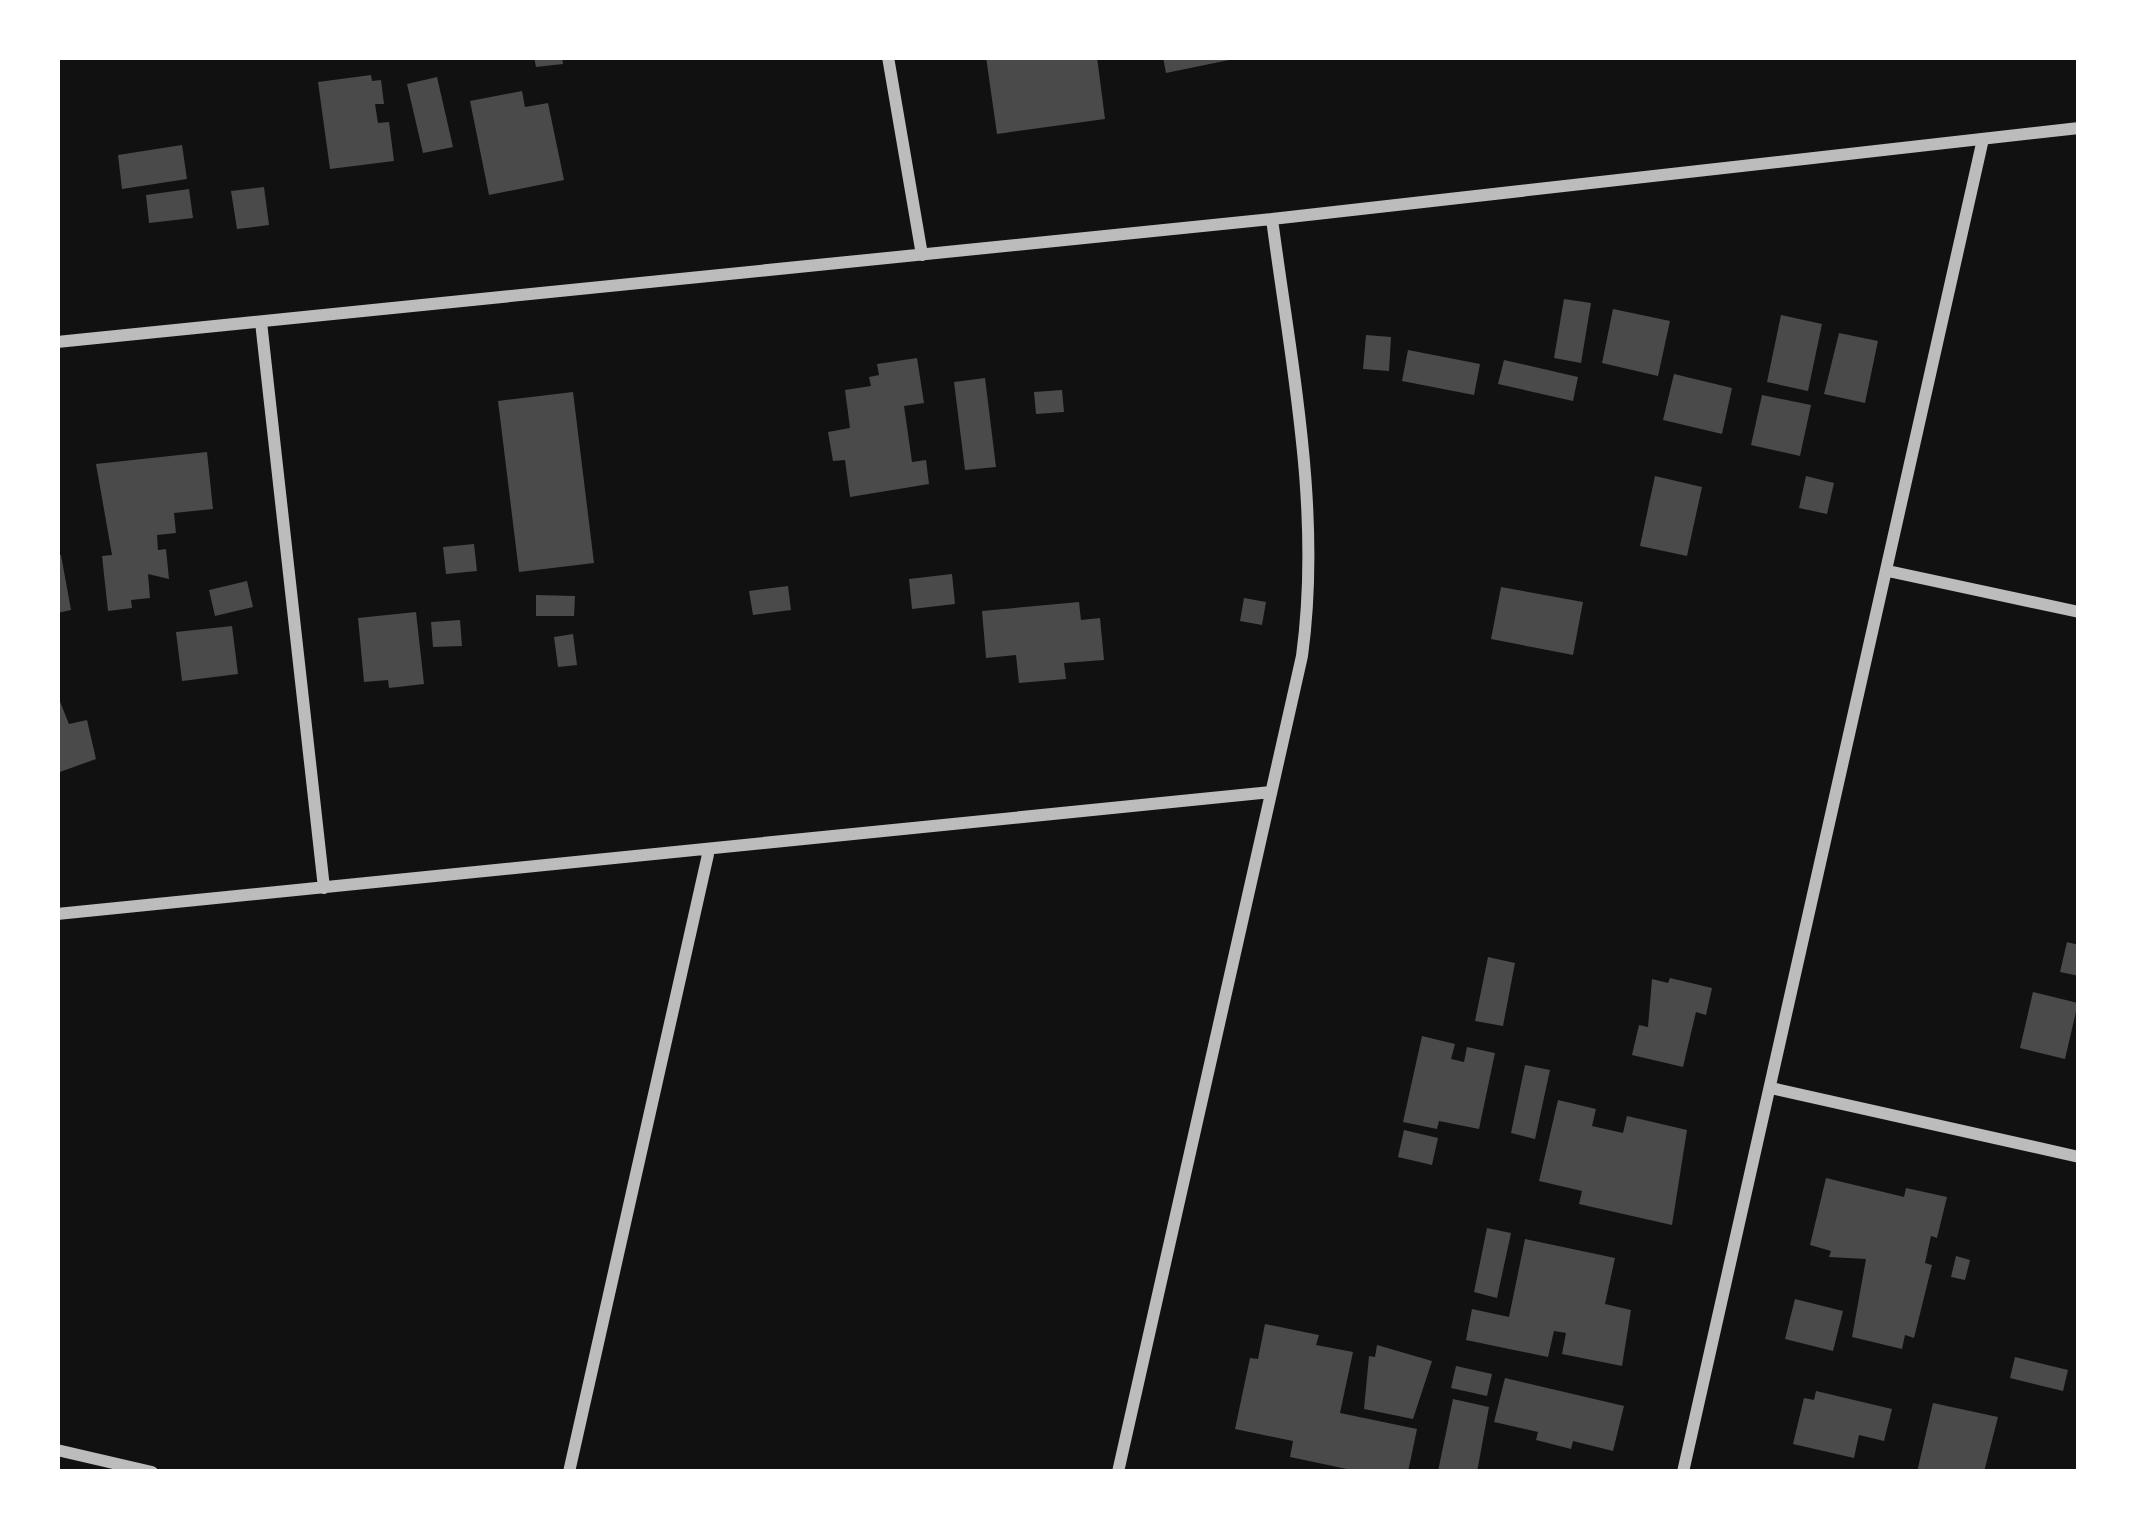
<svg xmlns="http://www.w3.org/2000/svg" width="2136" height="1529" viewBox="0 0 2136 1529" font-family="Inter,sans-serif">
	<rect width="100%" height="100%" fill="#111"/>
	<path fill="#4a4a4a" d="M 534,57 L 562,57 L 563,64 L 536,67 Z
		M 986,57 L 1097,57 L 1105,119 L 997,134 Z
		M 1163,57 L 1234,57 L 1234,59 L 1166,73 Z
		M 371,75 L 372,81 L 381,80 L 384,104 L 375,104 L 378,123 L 389,122 L 394,161 L 330,169 L 318,82 Z
		M 437,77 L 453,147 L 423,153 L 407,84 Z
		M 522,91 L 525,107 L 548,103 L 564,180 L 489,195 L 470,101 Z
		M 182,145 L 187,179 L 122,189 L 118,155 Z
		M 264,187 L 269,225 L 237,229 L 231,191 Z
		M 189,189 L 193,218 L 149,223 L 146,195 Z
		M 1564,299 L 1591,303 L 1581,363 L 1554,358 Z
		M 1613,309 L 1670,321 L 1658,376 L 1602,363 Z
		M 1781,315 L 1822,324 L 1808,391 L 1767,382 Z
		M 1839,333 L 1878,341 L 1865,403 L 1824,394 Z
		M 1366,335 L 1391,337 L 1389,371 L 1363,369 Z
		M 1408,350 L 1480,364 L 1474,395 L 1402,381 Z
		M 917,358 L 924,403 L 904,406 L 912,462 L 926,460 L 929,484 L 850,497 L 845,460 L 833,461 L 828,432 L 850,428 L 845,390 L 871,386 L 869,377 L 879,375 L 877,364 Z
		M 1504,360 L 1578,377 L 1573,401 L 1498,384 Z
		M 1674,374 L 1732,388 L 1722,434 L 1663,420 Z
		M 985,378 L 996,467 L 965,470 L 954,382 Z
		M 1062,390 L 1064,412 L 1036,414 L 1034,392 Z
		M 573,392 L 594,563 L 519,572 L 498,401 Z
		M 1762,395 L 1811,405 L 1800,456 L 1751,445 Z
		M 207,452 L 213,509 L 174,513 L 176,533 L 157,535 L 158,550 L 166,549 L 169,579 L 148,574 L 150,598 L 131,600 L 132,608 L 108,611 L 102,556 L 112,555 L 96,464 Z
		M 1655,476 L 1702,487 L 1687,556 L 1640,546 Z
		M 1806,476 L 1834,483 L 1827,514 L 1799,508 Z
		M 474,544 L 477,571 L 446,574 L 443,547 Z
		M 57,555 L 61,555 L 71,610 L 57,613 Z
		M 952,574 L 955,604 L 912,609 L 909,579 Z
		M 247,581 L 253,607 L 215,616 L 209,590 Z
		M 788,586 L 791,610 L 753,615 L 749,591 Z
		M 1501,587 L 1583,602 L 1573,655 L 1491,639 Z
		M 536,595 L 575,596 L 574,616 L 536,616 Z
		M 1244,598 L 1266,602 L 1262,625 L 1240,621 Z
		M 1079,602 L 1081,620 L 1100,618 L 1104,660 L 1064,663 L 1066,679 L 1019,683 L 1016,655 L 986,658 L 982,611 Z
		M 416,612 L 424,684 L 389,688 L 388,680 L 364,682 L 358,618 Z
		M 460,620 L 462,646 L 433,647 L 431,622 Z
		M 232,626 L 238,674 L 182,681 L 176,632 Z
		M 573,634 L 577,665 L 558,667 L 554,637 Z
		M 57,694 L 69,724 L 87,720 L 96,759 L 57,773 Z
		M 2067,942 L 2079,945 L 2079,976 L 2060,972 Z
		M 1488,957 L 1515,963 L 1503,1026 L 1475,1021 Z
		M 1670,978 L 1712,988 L 1706,1015 L 1696,1012 L 1683,1067 L 1632,1055 L 1639,1025 L 1648,1027 L 1652,979 L 1668,983 Z
		M 2033,992 L 2078,1003 L 2065,1059 L 2020,1048 Z
		M 1422,1036 L 1455,1044 L 1451,1059 L 1464,1062 L 1467,1047 L 1495,1053 L 1479,1129 L 1439,1121 L 1437,1129 L 1403,1122 Z
		M 1525,1065 L 1550,1070 L 1535,1139 L 1511,1133 Z
		M 1558,1100 L 1596,1109 L 1592,1126 L 1623,1133 L 1627,1116 L 1687,1130 L 1672,1225 L 1579,1204 L 1582,1191 L 1539,1181 Z
		M 1404,1130 L 1438,1138 L 1432,1165 L 1398,1157 Z
		M 1826,1178 L 1904,1197 L 1906,1188 L 1947,1197 L 1937,1238 L 1931,1236 L 1925,1263 L 1932,1265 L 1914,1338 L 1905,1335 L 1902,1349 L 1852,1337 L 1866,1259 L 1829,1257 L 1831,1251 L 1810,1245 Z
		M 1487,1228 L 1511,1233 L 1497,1298 L 1474,1292 Z
		M 1525,1239 L 1615,1258 L 1605,1304 L 1631,1310 L 1622,1366 L 1562,1354 L 1566,1333 L 1554,1331 L 1548,1357 L 1466,1340 L 1472,1309 L 1509,1317 Z
		M 1956,1256 L 1970,1260 L 1965,1280 L 1951,1277 Z
		M 1795,1299 L 1843,1311 L 1833,1351 L 1785,1339 Z
		M 1265,1324 L 1319,1335 L 1316,1345 L 1353,1352 L 1340,1413 L 1417,1429 L 1408,1472 L 1361,1472 L 1290,1457 L 1293,1441 L 1235,1429 L 1250,1358 L 1258,1359 Z
		M 1377,1345 L 1432,1361 L 1413,1419 L 1364,1409 L 1369,1356 L 1375,1357 Z
		M 2015,1357 L 2068,1370 L 2063,1391 L 2010,1378 Z
		M 1456,1366 L 1492,1374 L 1487,1396 L 1451,1388 Z
		M 1505,1378 L 1624,1406 L 1613,1451 L 1573,1441 L 1571,1449 L 1536,1440 L 1538,1432 L 1494,1422 Z
		M 1816,1391 L 1892,1409 L 1884,1441 L 1859,1435 L 1854,1458 L 1793,1444 L 1804,1398 L 1814,1400 Z
		M 1453,1399 L 1489,1407 L 1477,1472 L 1438,1471 Z
		M 1933,1403 L 1998,1417 L 1984,1472 L 1917,1472 Z"/>
	<g fill="none" stroke-linecap="round" stroke-linejoin="round">
		<path stroke="#bcbcbc" stroke-width="12" d="M 888,57 L 922,255
			M 261,322 L 324,888
			M 57,342 L 1272,219 L 2079,128
			M 1888,571 L 2079,612
			M 57,914 L 1271,792
			M 1771,1088 L 2079,1157
			M 57,1450 L 152,1472
			M 569,1472 L 709,850
			M 1118,1472 L 1302,656 C 1322,510 1291,364 1272,219
			M 1683,1472 L 1983,139"/>
	</g>
	<rect width="2136" height="1529" fill="none" stroke="#ffffff" stroke-width="120"/>
</svg>
